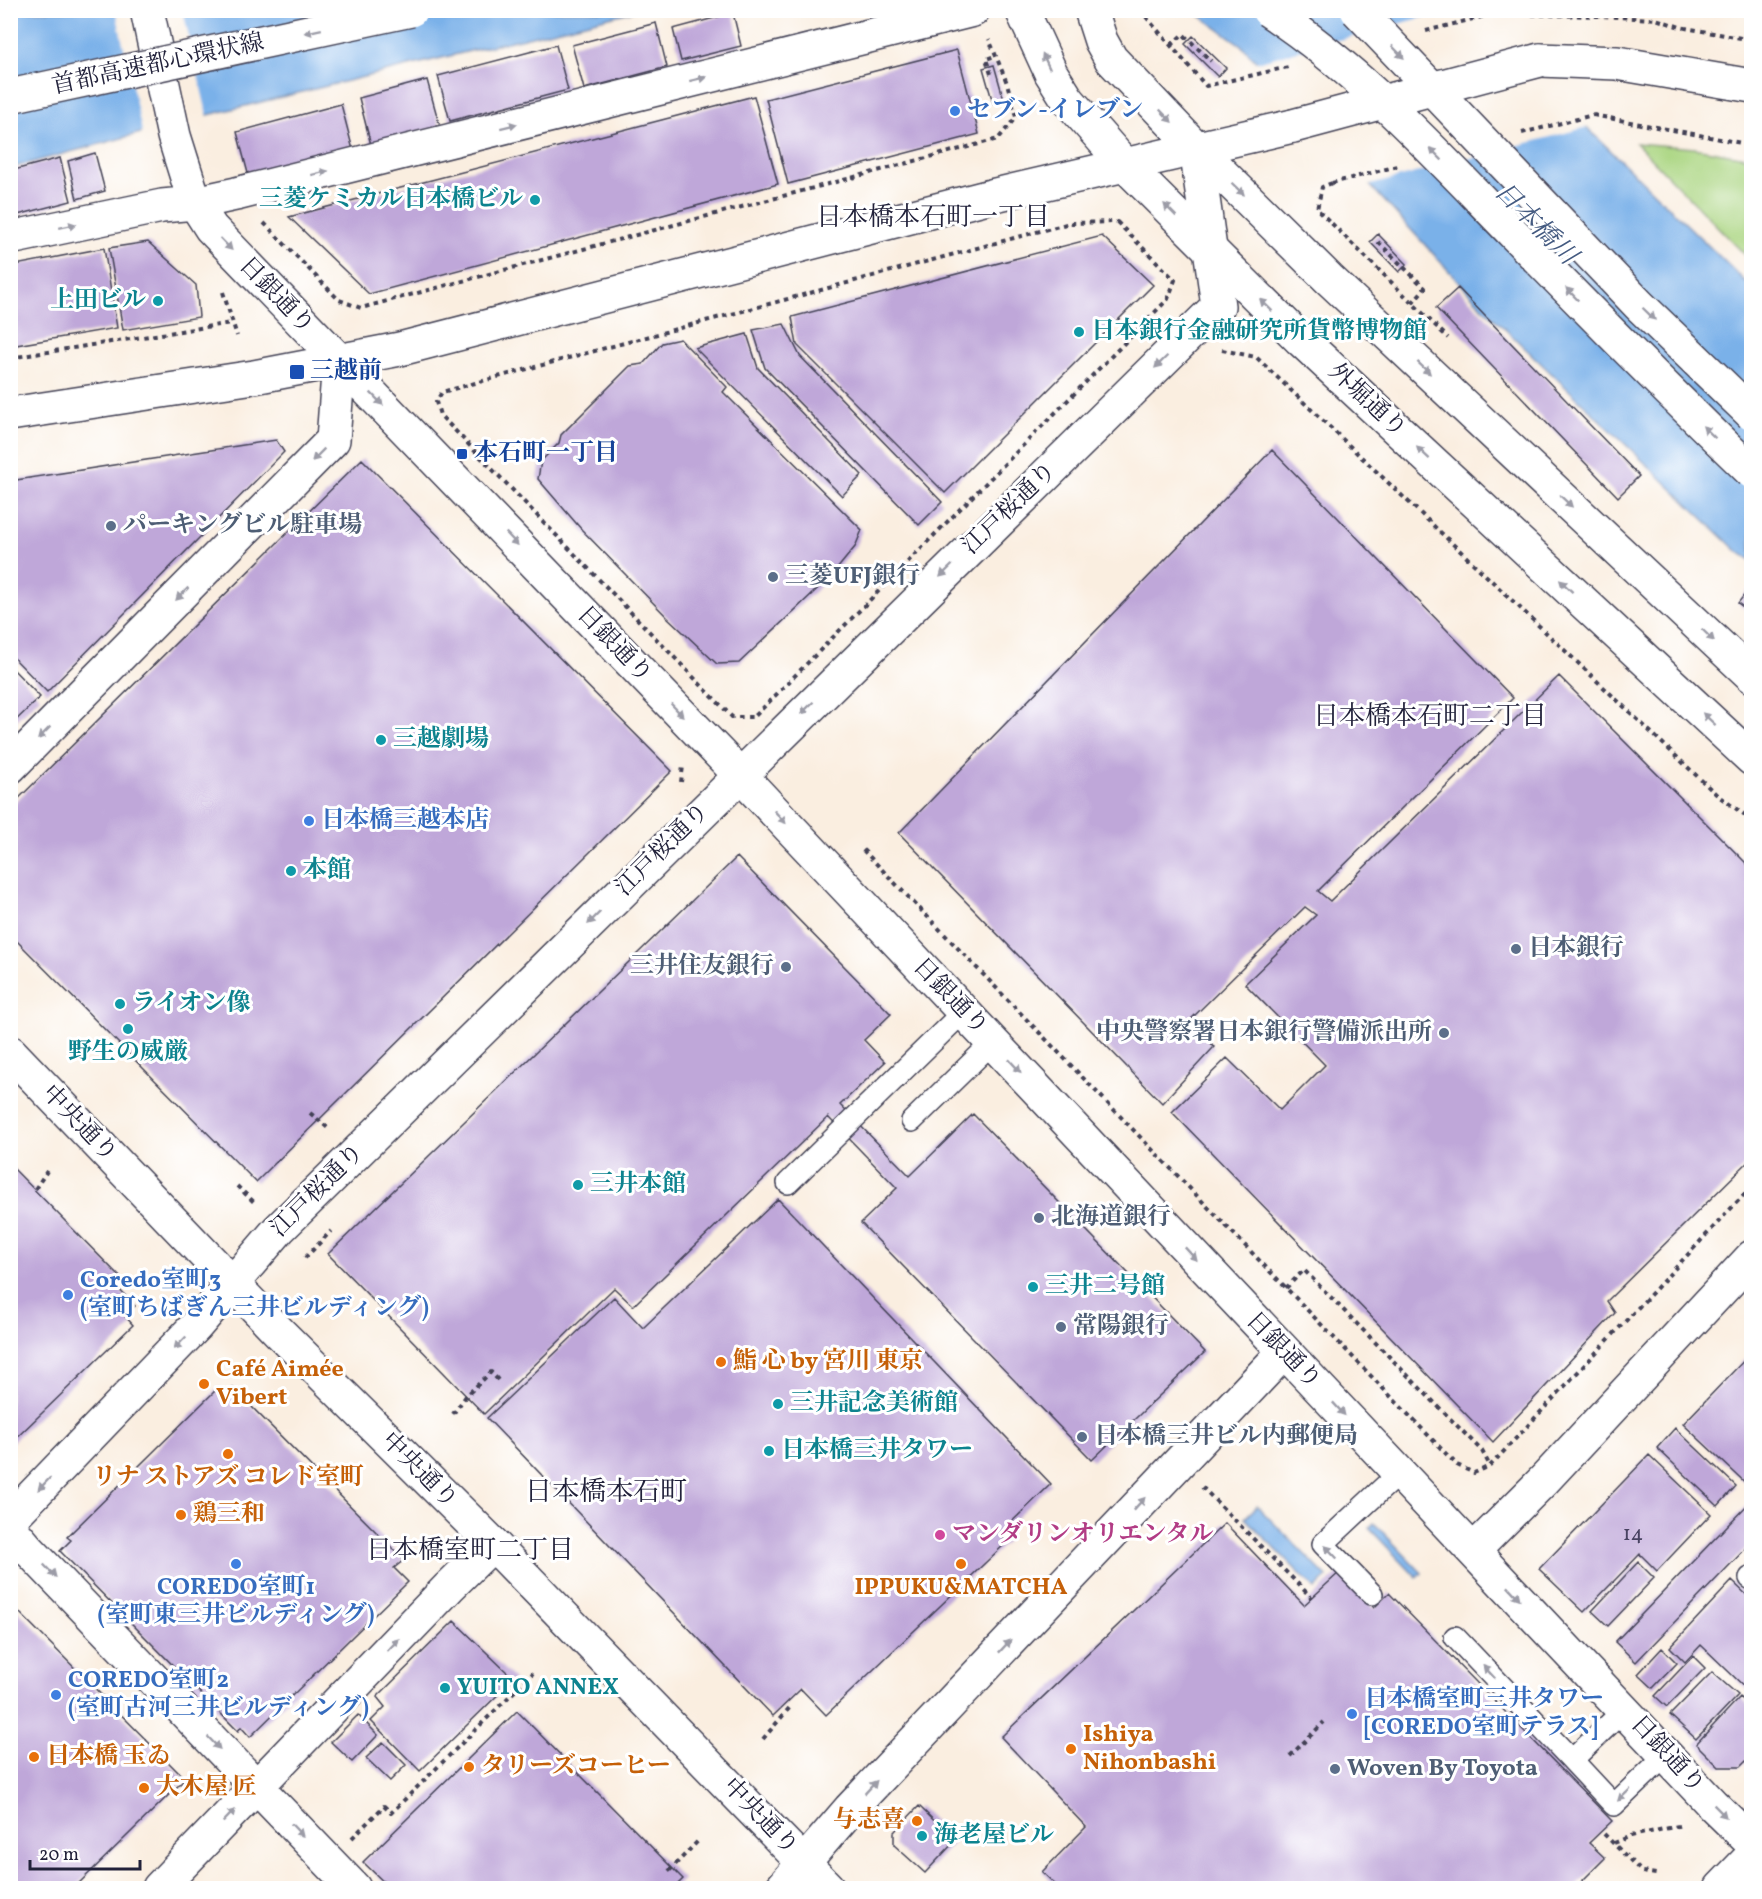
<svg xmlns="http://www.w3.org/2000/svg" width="1762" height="1899" viewBox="0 0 1762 1899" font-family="Vollkorn,'Noto Serif JP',serif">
	<rect width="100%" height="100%" fill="#fff"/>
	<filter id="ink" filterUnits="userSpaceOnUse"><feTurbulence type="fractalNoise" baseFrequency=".0167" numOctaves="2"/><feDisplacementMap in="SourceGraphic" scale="12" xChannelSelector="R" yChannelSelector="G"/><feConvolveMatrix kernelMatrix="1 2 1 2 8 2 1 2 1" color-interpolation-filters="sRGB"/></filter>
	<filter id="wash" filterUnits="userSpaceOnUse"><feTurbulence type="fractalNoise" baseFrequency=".008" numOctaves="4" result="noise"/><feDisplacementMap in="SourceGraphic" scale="24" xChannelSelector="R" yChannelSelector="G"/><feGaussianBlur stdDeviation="1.35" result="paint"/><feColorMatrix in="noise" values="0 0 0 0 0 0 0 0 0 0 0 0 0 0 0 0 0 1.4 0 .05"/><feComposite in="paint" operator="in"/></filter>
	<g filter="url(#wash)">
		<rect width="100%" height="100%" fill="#faeee0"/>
		<path fill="#aad581" stroke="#667c5e" stroke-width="1.5" d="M 1636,143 L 1694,148 L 1751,158 L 1751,261 Z"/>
		<path fill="#7ab1e9" stroke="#4e6a92" stroke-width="1.5" d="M 11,11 L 634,11 L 204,116 L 11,168 Z
			M 1193,11 L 1467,11 L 1751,287 L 1751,560 L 1736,550 L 1483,308 L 1241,45 Z
			M 1257,1506 L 1327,1577 L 1315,1589 L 1245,1518 Z
			M 1374,1523 L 1422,1573 L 1417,1578 L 1369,1528 Z"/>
		<path fill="#faeee0" d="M 1471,10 L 1591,126 L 1367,186 L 1253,63 L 1447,11 Z
			M 116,11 L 183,11 L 208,118 L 143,136 Z"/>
		<g id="blocks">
			<path fill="#bfa7d9" d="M 733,13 L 741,46 L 681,61 L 673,29 Z
				M 656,23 L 667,67 L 584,89 L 572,45 Z
				M 1193,36 L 1226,68 L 1218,77 L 1185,44 Z
				M 556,45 L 568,90 L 450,121 L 438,76 Z
				M 957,50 L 979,134 L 788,184 L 766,99 Z
				M 994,65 L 1004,100 L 993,103 L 983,68 Z
				M 427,80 L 440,127 L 371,145 L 359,98 Z
				M 754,96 L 778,184 L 369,294 L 289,217 Z
				M 341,104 L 353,150 L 249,177 L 237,132 Z
				M 95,153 L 105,191 L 77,199 L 68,161 Z
				M 60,158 L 71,201 L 10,217 L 10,171 Z
				M 1378,234 L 1407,264 L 1399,272 L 1370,242 Z
				M 1102,236 L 1153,285 L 945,493 L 797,345 L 792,317 Z
				M 148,242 L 196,285 L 199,317 L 123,330 L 109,248 Z
				M 104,248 L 117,328 L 10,346 L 10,266 Z
				M 1458,288 L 1639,476 L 1618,497 L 1436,308 Z
				M 784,324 L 800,356 L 942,502 L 919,525 L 765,368 L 753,330 Z
				M 747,334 L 758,368 L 862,475 L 842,496 L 695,348 Z
				M 680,339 L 727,387 L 723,392 L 862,530 L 855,547 L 832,575 L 739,663 L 717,664 L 667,617 L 582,530 L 538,479 L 541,461 L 559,443 L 561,435 L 630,366 L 643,364 L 662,343 Z
				M 276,440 L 284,452 L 47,692 L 10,654 L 10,481 Z
				M 1272,450 L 1513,698 L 1318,891 L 1330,901 L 1559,676 L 1752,869 L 1752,1158 L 1607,1301 L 1615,1313 L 1493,1442 L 1172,1112 L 1227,1058 L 1280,1110 L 1325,1065 L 1245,984 L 1316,915 L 1305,907 L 1192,1018 L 1214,1047 L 1162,1103 L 899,833 Z
				M 362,459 L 672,771 L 256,1182 L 10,934 L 10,807 Z
				M 1752,585 L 1752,614 L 1738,603 Z
				M 10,666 L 40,697 L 10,726 Z
				M 737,857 L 891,1014 L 864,1040 L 885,1062 L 840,1105 L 910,1176 L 973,1114 L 1205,1352 L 1092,1460 L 861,1223 L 897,1188 L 828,1117 L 633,1306 L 614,1288 L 484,1414 L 328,1254 Z
				M 10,1165 L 121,1278 L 114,1284 L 135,1306 L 125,1316 L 133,1325 L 10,1444 Z
				M 778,1199 L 1051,1484 L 999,1534 L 1007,1542 L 826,1715 L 801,1689 L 773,1716 L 487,1418 L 614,1297 L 643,1328 Z
				M 1752,1352 L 1752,1489 L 1683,1424 Z
				M 219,1387 L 227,1394 L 233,1388 L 404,1560 L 394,1568 L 408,1582 L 250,1737 L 241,1727 L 238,1731 L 60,1551 L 71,1540 L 67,1537 Z
				M 1675,1428 L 1736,1486 L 1718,1506 L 1657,1448 Z
				M 1649,1455 L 1711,1514 L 1657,1571 L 1640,1554 L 1584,1612 L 1539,1569 Z
				M 1752,1500 L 1752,1542 L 1636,1662 L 1615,1642 Z
				M 1225,1523 L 1304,1605 L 1341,1571 L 1374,1608 L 1389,1593 L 1612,1821 L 1589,1843 L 1605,1858 L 1575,1888 L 1059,1888 L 1042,1872 L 1086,1827 L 1001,1737 Z
				M 1638,1562 L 1654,1578 L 1608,1626 L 1592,1611 Z
				M 1732,1581 L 1752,1600 L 1752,1694 L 1701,1645 L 1685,1662 L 1670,1647 Z
				M 14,1607 L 185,1779 L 74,1888 L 10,1888 L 10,1611 Z
				M 454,1621 L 514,1679 L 420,1771 L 371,1721 L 385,1707 L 377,1697 Z
				M 1662,1648 L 1677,1663 L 1653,1688 L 1638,1674 Z
				M 1693,1656 L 1705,1668 L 1667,1707 L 1655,1696 Z
				M 1712,1672 L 1738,1695 L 1696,1739 L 1670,1715 Z
				M 1740,1697 L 1752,1708 L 1752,1755 L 1740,1767 L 1719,1767 L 1696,1744 Z
				M 517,1711 L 683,1879 L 677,1885 L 681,1888 L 390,1888 L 363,1862 Z
				M 358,1715 L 378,1735 L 352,1762 L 331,1742 Z
				M 383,1742 L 406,1765 L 390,1781 L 366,1758 Z
				M 919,1806 L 955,1841 L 925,1873 L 894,1845 L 894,1832 Z"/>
		</g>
	</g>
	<g filter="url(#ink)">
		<use href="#blocks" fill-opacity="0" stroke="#424154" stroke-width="1.5"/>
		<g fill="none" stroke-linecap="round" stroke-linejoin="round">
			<defs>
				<path id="lane" d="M 912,1121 L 993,1042
					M 788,1183 L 963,1012
					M 1750,1578 L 1752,1579
					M 1372,1594 L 1323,1544 L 1399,1473
					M 1455,1637 L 1572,1760
					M 1624,1710 L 1572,1760 L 1614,1805 L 1666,1755"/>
				<path id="street" d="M 147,10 L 174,136 L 195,203 L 211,228 L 740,775 L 1713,1805 L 1752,1843
					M 10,238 L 162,206 L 195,203 L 236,194 L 973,10
					M 10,767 L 333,440 L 339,361
					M 10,1519 L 196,1326 L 279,1229 L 1218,306 L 1196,148
					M 10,1528 L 28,1549 L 354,1888
					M 1474,1550 L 1545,1479 L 1752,1257
					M 159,1888 L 449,1587 L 493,1544
					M 782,1888 L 850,1809 L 1284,1352"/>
				<path id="secondary" d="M 1022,10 L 1051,73 L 1068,100 L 1125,165 L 1300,339 L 1752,759
					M 1091,10 L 1101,41 L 1111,59 L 1196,148 L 1329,279 L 1752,676
					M 1540,60 L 1617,63 L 1752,86
					M 10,414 L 254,377 L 400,349 L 995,195 L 1293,126
					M 1721,1888 L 1752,1856"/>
				<path id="highway" d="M 10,1052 L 280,1333 L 493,1544 L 828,1888"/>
			</defs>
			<use href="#lane" stroke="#424154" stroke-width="24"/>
			<use href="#street" stroke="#424154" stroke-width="36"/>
			<use href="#secondary" stroke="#424154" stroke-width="36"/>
			<use href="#highway" stroke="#424154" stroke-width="36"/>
			<path stroke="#424154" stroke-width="4" stroke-dasharray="4.5 4.5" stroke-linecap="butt" d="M 1140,10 L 1206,86 L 1288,67
				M 1426,31 L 1493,14 L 1598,16 L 1656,19 L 1680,27 L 1752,40
				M 1171,45 L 1183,34 L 1211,61
				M 991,74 L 986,59 L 995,56
				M 1593,115 L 1752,145
				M 1332,183 L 1322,187 L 1317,209 L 1448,338
				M 1117,222 L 1175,280 L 1168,299 L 754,717 L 732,717 L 440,415 L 436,402 L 442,392 L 1070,223 Z
				M 264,223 L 339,300 L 361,308 L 998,139 L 1016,117 L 1007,83 L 989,39
				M 1378,242 L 1425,288 L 1412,303
				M 223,292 L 237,336
				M 1222,350 L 1256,357 L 1717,795 L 1752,820
				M 10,358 L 231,323
				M 681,782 L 683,766
				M 863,850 L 1457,1465 L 1474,1473 L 1490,1466 L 1752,1186
				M 310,1113 L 329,1129
				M 237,1186 L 254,1202
				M 35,1189 L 47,1171
				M 305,1258 L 331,1231
				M 1286,1288 L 1304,1270 L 1482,1451 L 1490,1466
				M 453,1414 L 466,1396 L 491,1372 L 498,1380
				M 1202,1487 L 1312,1598
				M 763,1739 L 791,1706
				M 1290,1756 L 1324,1722
				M 1604,1834 L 1642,1872 L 1656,1874
				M 352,1838 L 384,1806 L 391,1813 L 533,1673
				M 1614,1843 L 1631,1836 L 1683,1825
				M 669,1871 L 699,1840"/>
			<use href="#lane" stroke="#fff" stroke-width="21"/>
			<use href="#street" stroke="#fff" stroke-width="33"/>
			<use href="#secondary" stroke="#fff" stroke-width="33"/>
			<use href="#highway" stroke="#fff" stroke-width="33"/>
			<defs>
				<path id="secondary-bridge" d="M 1293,126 L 1540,60"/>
				<path id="highway-bridge" d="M 1268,10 C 1361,71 1437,155 1514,234 C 1592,314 1671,394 1752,472
					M 1357,10 L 1639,305 L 1752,414
					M 10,96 L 411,10"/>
			</defs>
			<use href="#secondary-bridge" stroke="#424154" stroke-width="36" stroke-linecap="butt"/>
			<use href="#highway-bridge" stroke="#424154" stroke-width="36" stroke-linecap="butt"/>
			<path stroke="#424154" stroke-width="4" stroke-dasharray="4.5 4.5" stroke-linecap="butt" d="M 1522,133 L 1593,115
				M 1332,183 L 1398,166"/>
			<use href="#secondary-bridge" stroke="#fff" stroke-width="33"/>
			<use href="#highway-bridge" stroke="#fff" stroke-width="33"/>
		</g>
		<defs><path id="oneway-solid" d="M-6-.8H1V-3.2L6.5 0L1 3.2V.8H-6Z" transform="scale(1.5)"/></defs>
		<g fill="#9c9ca7">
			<use href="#oneway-solid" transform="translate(313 31) rotate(168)"/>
			<use href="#oneway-solid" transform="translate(1398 52) rotate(46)"/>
			<use href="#oneway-solid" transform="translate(1046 61) rotate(-115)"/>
			<use href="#oneway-solid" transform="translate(698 79) rotate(-14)"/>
			<use href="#oneway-solid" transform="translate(1166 116) rotate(46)"/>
			<use href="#oneway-solid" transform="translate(509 126) rotate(-14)"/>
			<use href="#oneway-solid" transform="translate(1436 154) rotate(-135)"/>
			<use href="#oneway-solid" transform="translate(320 173) rotate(-14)"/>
			<use href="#oneway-solid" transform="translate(1238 189) rotate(44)"/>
			<use href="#oneway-solid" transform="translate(1170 210) rotate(-135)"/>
			<use href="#oneway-solid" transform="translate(68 226) rotate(-12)"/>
			<use href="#oneway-solid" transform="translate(226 244) rotate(46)"/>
			<use href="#oneway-solid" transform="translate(1572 294) rotate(-134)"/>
			<use href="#oneway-solid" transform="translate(1266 305) rotate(-136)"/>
			<use href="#oneway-solid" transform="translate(1649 314) rotate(44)"/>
			<use href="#oneway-solid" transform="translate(1161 362) rotate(136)"/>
			<use href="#oneway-solid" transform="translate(1424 368) rotate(43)"/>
			<use href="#oneway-solid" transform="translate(377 399) rotate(45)"/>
			<use href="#oneway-solid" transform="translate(1709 432) rotate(-136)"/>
			<use href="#oneway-solid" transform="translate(1423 453) rotate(-137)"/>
			<use href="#oneway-solid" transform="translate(318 455) rotate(135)"/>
			<use href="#oneway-solid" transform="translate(1566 501) rotate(43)"/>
			<use href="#oneway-solid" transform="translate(512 539) rotate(46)"/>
			<use href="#oneway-solid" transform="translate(946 571) rotate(136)"/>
			<use href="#oneway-solid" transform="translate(1566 586) rotate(-137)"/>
			<use href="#oneway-solid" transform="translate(182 594) rotate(135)"/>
			<use href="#oneway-solid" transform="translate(1708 635) rotate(44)"/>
			<use href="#oneway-solid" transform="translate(807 708) rotate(136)"/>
			<use href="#oneway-solid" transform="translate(677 710) rotate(46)"/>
			<use href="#oneway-solid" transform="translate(1709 719) rotate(-137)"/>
			<use href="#oneway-solid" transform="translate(44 733) rotate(135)"/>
			<use href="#oneway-solid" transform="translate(780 817) rotate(47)"/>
			<use href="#oneway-solid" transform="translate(594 918) rotate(135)"/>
			<use href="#oneway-solid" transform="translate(1015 1066) rotate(47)"/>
			<use href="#oneway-solid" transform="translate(1191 1254) rotate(47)"/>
			<use href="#oneway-solid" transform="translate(180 1343) rotate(134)"/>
			<use href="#oneway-solid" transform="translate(1339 1409) rotate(47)"/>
			<use href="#oneway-solid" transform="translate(44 1484) rotate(134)"/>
			<use href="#oneway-solid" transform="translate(1139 1504) rotate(-47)"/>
			<use href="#oneway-solid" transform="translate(1331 1552) rotate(-134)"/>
			<use href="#oneway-solid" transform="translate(50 1571) rotate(46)"/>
			<use href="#oneway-solid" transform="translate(1514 1593) rotate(47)"/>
			<use href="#oneway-solid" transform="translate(393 1645) rotate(-46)"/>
			<use href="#oneway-solid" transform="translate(1005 1646) rotate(-47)"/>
			<use href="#oneway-solid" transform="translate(1489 1672) rotate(-133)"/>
			<use href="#oneway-solid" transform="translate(214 1743) rotate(46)"/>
			<use href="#oneway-solid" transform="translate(871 1787) rotate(-47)"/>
			<use href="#oneway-solid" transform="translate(1624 1795) rotate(137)"/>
			<use href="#oneway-solid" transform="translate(1720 1811) rotate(45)"/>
			<use href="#oneway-solid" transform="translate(229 1816) rotate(-46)"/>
			<use href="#oneway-solid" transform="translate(297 1830) rotate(46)"/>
		</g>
	</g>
	<g fill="#3f7fe0" stroke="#fff" stroke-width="2">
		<circle cx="955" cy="111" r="6"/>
		<circle cx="309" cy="821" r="6"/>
		<circle cx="68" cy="1295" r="6"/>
		<circle cx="236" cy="1564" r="6"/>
		<circle cx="56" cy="1695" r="6"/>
		<circle cx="1352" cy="1714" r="6"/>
	</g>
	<g fill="#0f9aa8" stroke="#fff" stroke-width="2">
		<circle cx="535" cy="200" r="6"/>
		<circle cx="158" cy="301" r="6"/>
		<circle cx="1079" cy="332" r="6"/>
		<circle cx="381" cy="740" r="6"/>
		<circle cx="291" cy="871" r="6"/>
		<circle cx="120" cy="1004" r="6"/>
		<circle cx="128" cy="1029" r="6"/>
		<circle cx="578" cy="1185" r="6"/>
		<circle cx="1033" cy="1287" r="6"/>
		<circle cx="778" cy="1404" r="6"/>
		<circle cx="769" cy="1451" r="6"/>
		<circle cx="445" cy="1688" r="6"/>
		<circle cx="922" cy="1836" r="6"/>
	</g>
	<g fill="#1a4fb4" stroke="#fff" stroke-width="2">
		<rect x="289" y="364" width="16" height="16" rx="3"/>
		<rect x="456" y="448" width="12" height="12" rx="3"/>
	</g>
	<g fill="#5c6f8a" stroke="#fff" stroke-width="2">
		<circle cx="111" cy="526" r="6"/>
		<circle cx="773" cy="577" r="6"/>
		<circle cx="1516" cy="949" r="6"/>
		<circle cx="786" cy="967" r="6"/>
		<circle cx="1444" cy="1033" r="6"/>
		<circle cx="1039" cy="1218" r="6"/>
		<circle cx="1061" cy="1327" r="6"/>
		<circle cx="1082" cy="1437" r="6"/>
		<circle cx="1335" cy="1769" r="6"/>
	</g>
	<g fill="#e8710a" stroke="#fff" stroke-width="2">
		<circle cx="721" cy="1362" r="6"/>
		<circle cx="204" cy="1384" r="6"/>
		<circle cx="228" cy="1454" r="6"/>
		<circle cx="181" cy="1515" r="6"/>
		<circle cx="961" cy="1564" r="6"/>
		<circle cx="1071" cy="1749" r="6"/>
		<circle cx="34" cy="1757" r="6"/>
		<circle cx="469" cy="1767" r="6"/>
		<circle cx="144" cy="1788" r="6"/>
		<circle cx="917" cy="1821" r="6"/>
	</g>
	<circle fill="#d1479c" stroke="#fff" stroke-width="2" cx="940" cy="1535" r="6"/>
	<g text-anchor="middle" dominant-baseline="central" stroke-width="6" stroke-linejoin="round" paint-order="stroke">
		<g font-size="21" fill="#494362">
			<text x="1633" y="1534">14</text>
		</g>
		<g font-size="24" fill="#22223b" stroke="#fff">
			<text transform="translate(158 65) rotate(-12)">首都高速都心環状線</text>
			<text transform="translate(276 296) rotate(46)">日銀通り</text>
			<text transform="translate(1367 401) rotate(43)">外堀通り</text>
			<text transform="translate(1010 509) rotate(-44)">江戸桜通り</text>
			<text transform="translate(614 645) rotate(46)">日銀通り</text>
			<text transform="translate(663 850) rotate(-45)">江戸桜通り</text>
			<text transform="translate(950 997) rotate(46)">日銀通り</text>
			<text transform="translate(79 1124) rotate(46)">中央通り</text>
			<text transform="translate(318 1191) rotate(-45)">江戸桜通り</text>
			<text transform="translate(1283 1351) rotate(46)">日銀通り</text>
			<text transform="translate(419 1471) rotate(45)">中央通り</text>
			<text transform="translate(1667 1755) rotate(47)">日銀通り</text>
			<text transform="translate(760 1817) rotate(46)">中央通り</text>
		</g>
		<g font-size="24" font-weight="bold" fill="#366cbe" stroke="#fff" text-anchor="start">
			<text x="967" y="111">セブン-イレブン</text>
			<text x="321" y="821">日本橋三越本店</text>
			<text x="80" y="1281">Coredo室町3<tspan x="80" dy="28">(室町ちばぎん三井ビルディング)</tspan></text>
			<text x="236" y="1588" text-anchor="middle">COREDO室町1<tspan x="236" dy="28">(室町東三井ビルディング)</tspan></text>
			<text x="68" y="1681">COREDO室町2<tspan x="68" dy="28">(室町古河三井ビルディング)</tspan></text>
			<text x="1364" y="1700">日本橋室町三井タワー<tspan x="1364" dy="28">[COREDO室町テラス]</tspan></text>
		</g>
		<g font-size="24" font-weight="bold" fill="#0d838f" stroke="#fff" text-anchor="start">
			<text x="523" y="200" text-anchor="end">三菱ケミカル日本橋ビル</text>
			<text x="146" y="301" text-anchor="end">上田ビル</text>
			<text x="1091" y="332">日本銀行金融研究所貨幣博物館</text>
			<text x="393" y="740">三越劇場</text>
			<text x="303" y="871">本館</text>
			<text x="132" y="1004">ライオン像</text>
			<text x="128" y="1053" text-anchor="middle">野生の威厳</text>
			<text x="590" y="1185">三井本館</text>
			<text x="1045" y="1287">三井二号館</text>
			<text x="790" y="1404">三井記念美術館</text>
			<text x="781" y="1451">日本橋三井タワー</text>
			<text x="457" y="1688">YUITO ANNEX</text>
			<text x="934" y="1836">海老屋ビル</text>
		</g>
		<g font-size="24" font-weight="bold" fill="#164399" stroke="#fff" text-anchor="start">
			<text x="310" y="372">三越前</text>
			<text x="474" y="454">本石町一丁目</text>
		</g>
		<g font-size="24" font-weight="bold" fill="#4e5e75" stroke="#fff" text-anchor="start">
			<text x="123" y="526">パーキングビル駐車場</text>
			<text x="785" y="577">三菱UFJ銀行</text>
			<text x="1528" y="949">日本銀行</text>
			<text x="774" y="967" text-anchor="end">三井住友銀行</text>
			<text x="1432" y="1033" text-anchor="end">中央警察署日本銀行警備派出所</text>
			<text x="1051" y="1218">北海道銀行</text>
			<text x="1073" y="1327">常陽銀行</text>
			<text x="1094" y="1437">日本橋三井ビル内郵便局</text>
			<text x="1347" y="1769">Woven By Toyota</text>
		</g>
		<g font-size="24" font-weight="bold" fill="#c56008" stroke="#fff" text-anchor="start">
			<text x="733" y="1362">鮨 心 by 宮川 東京</text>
			<text x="216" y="1370">Café Aimée<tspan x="216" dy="28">Vibert</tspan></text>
			<text x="228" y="1478" text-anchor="middle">リナ ストアズ コレド室町</text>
			<text x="193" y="1515">鶏三和</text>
			<text x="961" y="1588" text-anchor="middle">IPPUKU&amp;MATCHA</text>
			<text x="1083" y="1735">Ishiya<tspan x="1083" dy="28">Nihonbashi</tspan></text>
			<text x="46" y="1757">日本橋 玉ゐ</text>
			<text x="481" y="1767">タリーズコーヒー</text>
			<text x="156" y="1788">大木屋 匠</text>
			<text x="905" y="1821" text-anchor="end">与志喜</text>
		</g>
		<g font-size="24" font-weight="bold" fill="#b23c85" stroke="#fff" text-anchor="start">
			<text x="952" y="1535">マンダリンオリエンタル</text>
		</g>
		<g font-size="26" fill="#22223b" stroke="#fff">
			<text x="933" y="218">日本橋本石町一丁目</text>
			<text x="1430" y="717">日本橋本石町二丁目</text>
			<text x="470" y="1551">日本橋室町二丁目</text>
		</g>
		<g font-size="26" font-style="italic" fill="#455b81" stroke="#fff">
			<text transform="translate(1535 224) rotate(45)">日本橋川</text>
		</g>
		<g font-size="27" fill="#22223b" stroke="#fff">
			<text x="606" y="1493">日本橋本石町</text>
		</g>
	</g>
	<rect width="1762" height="1899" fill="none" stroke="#fff" stroke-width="36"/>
	<path d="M30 1860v9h110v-9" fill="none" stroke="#22223b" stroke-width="3"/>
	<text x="39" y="1860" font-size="18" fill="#22223b" stroke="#ffffff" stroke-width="4.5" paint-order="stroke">20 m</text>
</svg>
